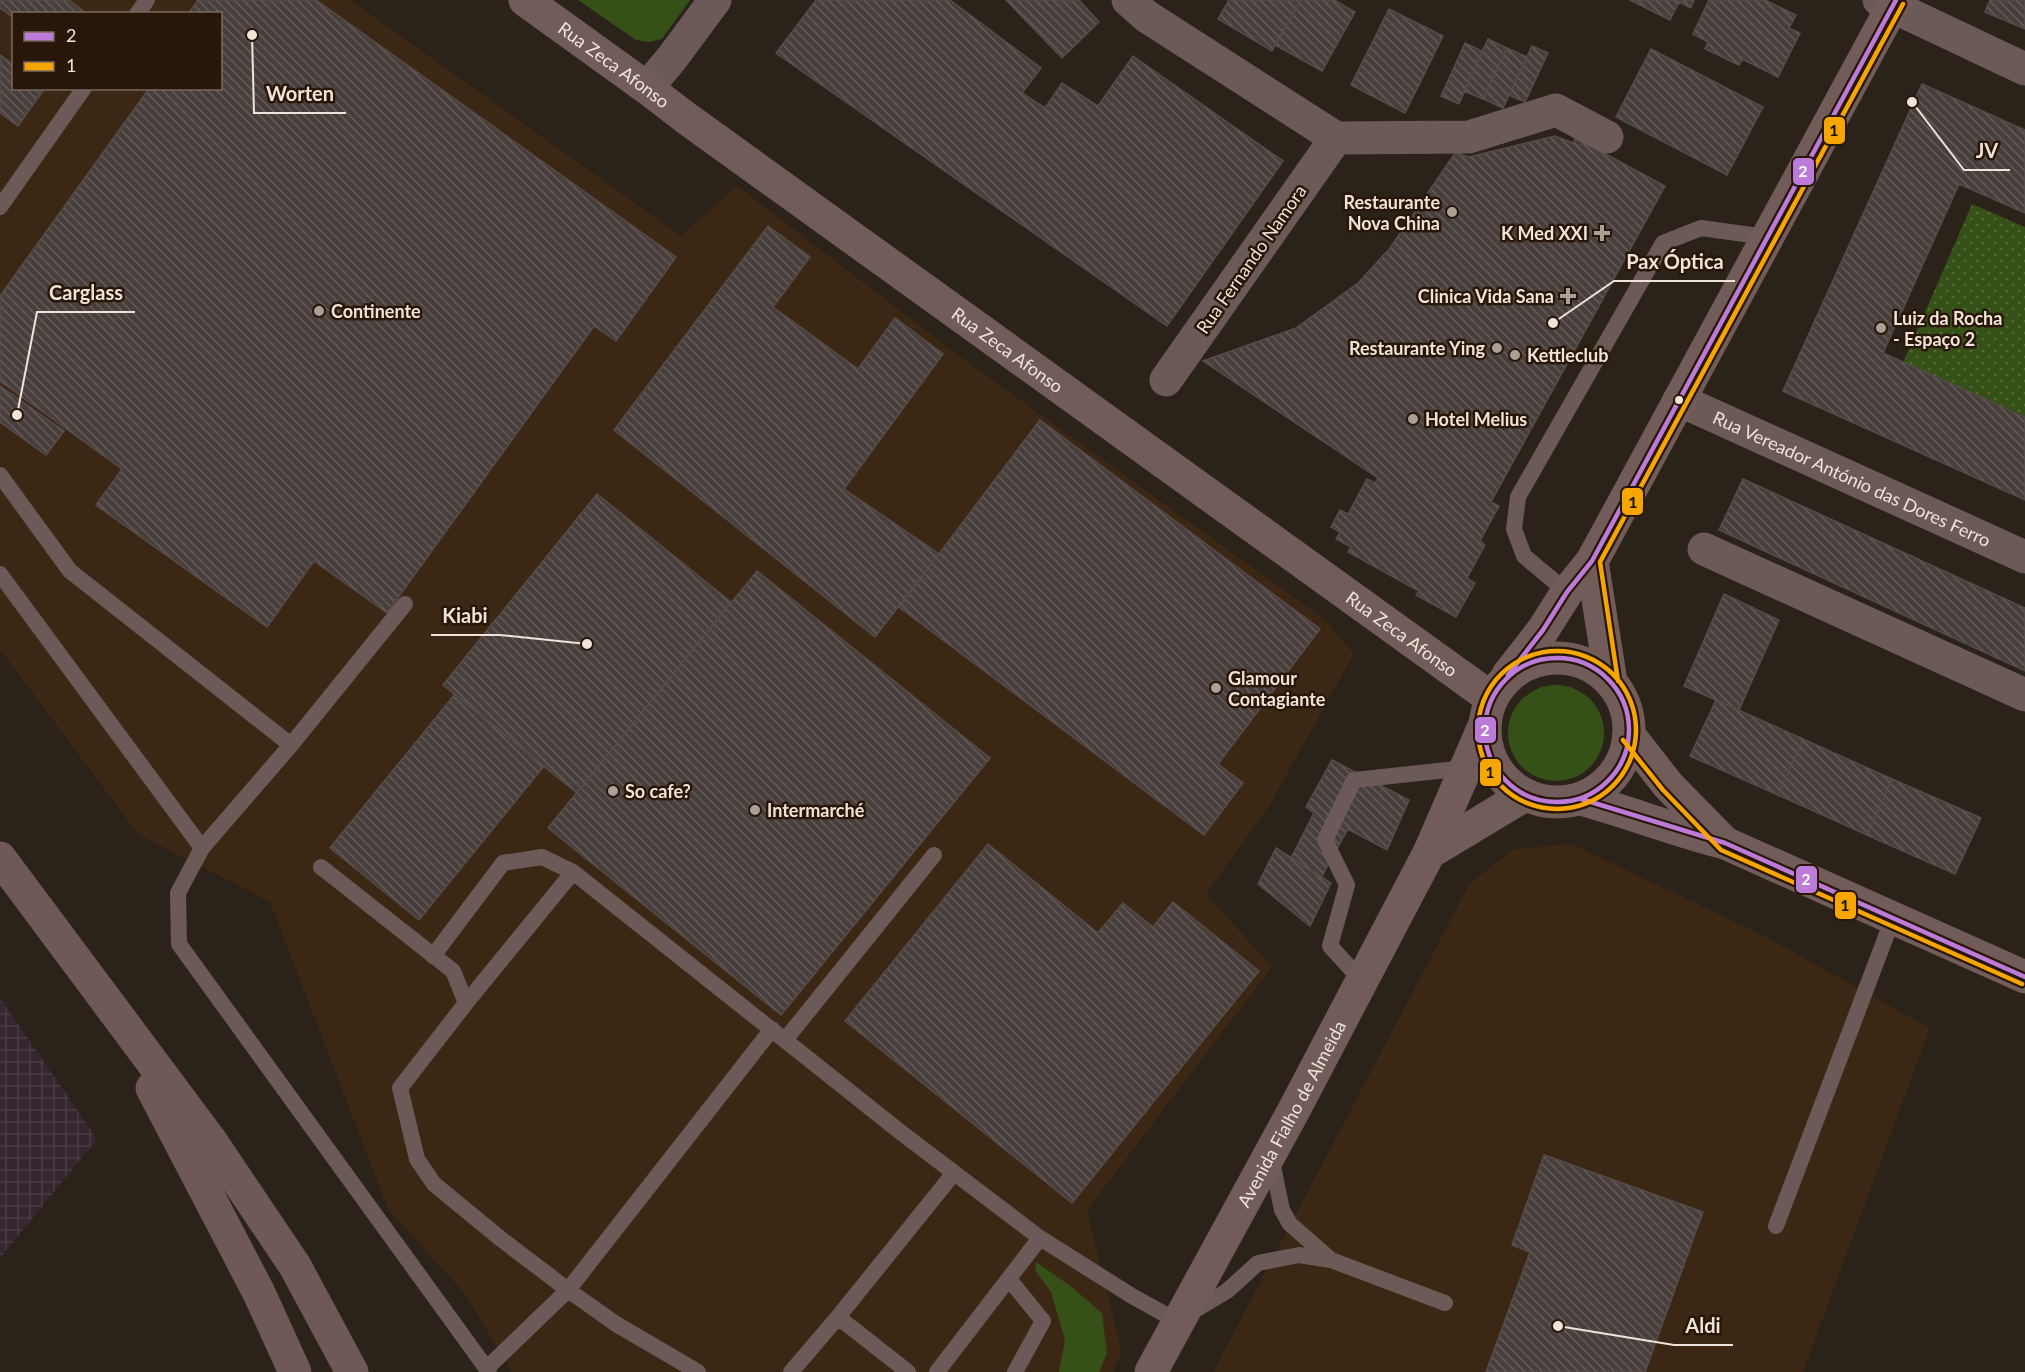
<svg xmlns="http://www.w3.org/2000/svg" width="2025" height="1372" viewBox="0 0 2025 1372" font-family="Lato,sans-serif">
	<defs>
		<pattern id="industrial-grid" width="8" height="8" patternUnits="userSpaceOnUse" patternTransform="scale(1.5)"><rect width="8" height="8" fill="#352630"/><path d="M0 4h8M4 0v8" fill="none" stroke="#493b44"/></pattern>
		<pattern id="garden-dots" width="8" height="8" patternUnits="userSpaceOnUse" patternTransform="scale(1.5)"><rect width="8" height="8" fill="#365118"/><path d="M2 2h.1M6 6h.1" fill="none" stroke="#536a39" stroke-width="1.8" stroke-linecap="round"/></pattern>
		<pattern id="building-back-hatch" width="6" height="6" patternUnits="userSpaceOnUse" patternTransform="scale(1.5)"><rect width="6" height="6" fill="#483f3d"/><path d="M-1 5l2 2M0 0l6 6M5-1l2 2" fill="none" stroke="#635b58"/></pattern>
	</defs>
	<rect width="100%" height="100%" fill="#2b221a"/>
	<path fill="#3c2715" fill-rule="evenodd" d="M 0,0 L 350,0 L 681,236 L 737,186 L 966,361 L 1324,619 L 1354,654 L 1269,806 L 1206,894 L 1272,967 L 1087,1210 L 1122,1353 L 1113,1372 L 512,1372 L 465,1294 L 388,1209 L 270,902 L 138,834 L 0,649 ZM 14,14 L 220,14 L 220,88 L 14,88 Z
		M 1572,844 L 1766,937 L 1930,1028 L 1803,1372 L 1213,1372 L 1470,883 L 1514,849 Z"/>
	<path fill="url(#industrial-grid)" d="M 0,998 L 97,1139 L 0,1258 Z"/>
	<path fill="#365118" d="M 578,0 L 690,0 L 662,39 L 649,42 L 636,40 Z
		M1508 733a48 48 0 1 1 96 0a48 48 0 1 1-96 0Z
		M 1036,1262 L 1069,1285 L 1102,1313 L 1107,1353 L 1099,1372 L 1059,1372 L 1065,1340 L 1051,1292 L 1035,1270 Z"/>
	<path fill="url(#garden-dots)" d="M 1972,204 L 2025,227 L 2025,416 L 1903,363 Z"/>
	<path fill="url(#building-back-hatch)" stroke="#554c4a" stroke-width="1.5" d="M 0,0 L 69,0 L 87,14 L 14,14 L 14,18 L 0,8 Z
		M 198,0 L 316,0 L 676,257 L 616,341 L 594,326 L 387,613 L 314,561 L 267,627 L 96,505 L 122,469 L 0,381 L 0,296 L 148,90 L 146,88 L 220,88 L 220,14 L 188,14 Z
		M 816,0 L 950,0 L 1041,68 L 1022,93 L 1045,108 L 1062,83 L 1098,106 L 1133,56 L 1283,161 L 1167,326 L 776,53 Z
		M 1006,0 L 1079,0 L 1099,22 L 1062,58 Z
		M 1229,0 L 1301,0 L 1272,51 L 1218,19 Z
		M 1301,0 L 1334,0 L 1355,12 L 1322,71 L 1275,45 Z
		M 1630,0 L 1694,0 L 1691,8 L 1679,2 L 1670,20 Z
		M 1709,0 L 1765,0 L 1796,15 L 1789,28 L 1800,33 L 1778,77 L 1742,59 L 1739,65 L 1705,49 L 1708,42 L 1693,34 Z
		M 1990,0 L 2025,0 L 2025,29 L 1985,12 Z
		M 1389,9 L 1443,36 L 1405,113 L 1351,85 Z
		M 1488,39 L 1507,48 L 1483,99 L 1464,91 Z
		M 1465,43 L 1482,51 L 1459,104 L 1441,96 Z
		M 1532,46 L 1548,53 L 1525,102 L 1509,95 Z
		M 1507,48 L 1527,57 L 1503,108 L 1483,99 Z
		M 1651,49 L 1763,107 L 1727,175 L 1616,117 Z
		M 0,55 L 14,65 L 14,88 L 45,88 L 18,126 L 0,113 Z
		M 1922,84 L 2025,130 L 2025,213 L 1959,184 L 1883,353 L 2025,417 L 2025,500 L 1783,391 Z
		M 1555,136 L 1573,143 L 1576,138 L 1665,186 L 1491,502 L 1499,506 L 1480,541 L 1485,545 L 1467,578 L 1475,583 L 1456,617 L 1416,595 L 1419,591 L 1348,552 L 1351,547 L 1336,539 L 1340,532 L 1331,527 L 1340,510 L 1348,514 L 1367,479 L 1375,483 L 1378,478 L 1203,361 L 1296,328 L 1358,283 L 1390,248 L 1455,153 L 1469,157 Z
		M 768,226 L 810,257 L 773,307 L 858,369 L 895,318 L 943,354 L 844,489 L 939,554 L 875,637 L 614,430 Z
		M 0,386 L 64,431 L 46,455 L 0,422 Z
		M 1040,420 L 1320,629 L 1218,764 L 1243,783 L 1204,835 L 899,607 Z
		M 1743,479 L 2025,608 L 2025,671 L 1719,530 Z
		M 597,494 L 731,602 L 577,793 L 443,685 Z
		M 757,571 L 990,758 L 781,1015 L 548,828 Z
		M 1724,594 L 1779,620 L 1739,710 L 1684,686 Z
		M 455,694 L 544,766 L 419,920 L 330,848 Z
		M 1716,700 L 1803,739 L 1778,795 L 1690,756 Z
		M 1803,739 L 1892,779 L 1867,835 L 1778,795 Z
		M 1332,760 L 1409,800 L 1387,850 L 1348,829 L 1321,878 L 1291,858 L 1314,813 L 1306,807 Z
		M 1892,779 L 1981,818 L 1955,874 L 1867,835 Z
		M 988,844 L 1098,933 L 1123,903 L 1153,927 L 1173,902 L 1259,971 L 1072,1203 L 845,1021 Z
		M 1276,848 L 1331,883 L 1310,926 L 1258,884 Z
		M 1544,1155 L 1703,1212 L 1645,1372 L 1486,1372 L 1530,1252 L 1512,1245 Z"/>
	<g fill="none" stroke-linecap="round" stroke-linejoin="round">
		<path stroke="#6c5a59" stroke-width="16" d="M 137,14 L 147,0
			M 0,207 L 84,88
			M 0,475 L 70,571 L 291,745
			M 0,574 L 202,848
			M 1567,592 L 1524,556 L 1514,529 L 1518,497 L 1663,243 L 1701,228 L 1766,237
			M 405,604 L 291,745 L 202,848 L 178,893 L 179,944 L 489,1372
			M 321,867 L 453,971 L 466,1003
			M 433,956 L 503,863 L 542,857 L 573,872
			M 1362,981 L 1330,946 L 1347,885 L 1325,840 L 1354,780 L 1466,768
			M 785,1040 L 934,855
			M 1271,1157 L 1282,1210 L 1290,1224 L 1330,1259
			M 1776,1226 L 1893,918
			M 1009,1279 L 1043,1321 L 1015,1372
			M 838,1317 L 908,1372
			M 487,1368 L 568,1290 L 501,1239 L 434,1184 L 417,1159 L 400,1088 L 466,1003 L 573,872 L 903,1134 L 1040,1238 L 1132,1296 L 1177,1321 L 1227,1291 L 1258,1263 L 1299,1255 L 1331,1260 L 1445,1303
			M 698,1372 L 616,1324 L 568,1290 L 772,1029
			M 791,1372 L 838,1317 L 954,1173
			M 937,1372 L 1040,1238"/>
		<g stroke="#6c5a59" stroke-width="33">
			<path d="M 1128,0 L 1146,16 L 1336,138 L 1166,380"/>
			<path d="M 1879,0 L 2025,69"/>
			<path d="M 647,88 L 672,58 L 715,0"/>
			<path d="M 1336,138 L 1469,137 L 1556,110 L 1607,137"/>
			<path id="s1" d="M 1679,400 L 2025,557"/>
			<path d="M 1704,549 L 2025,695"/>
		</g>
		<g stroke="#715c59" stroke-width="33">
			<path id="s2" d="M 525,0 L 647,88 L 686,118 L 1491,698"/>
			<path d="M 1592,561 L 1611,682"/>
			<circle cx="1557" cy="730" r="72"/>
			<path d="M 1508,675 L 1543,630 L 1567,592 L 1592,561 L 1603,541 L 1896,0"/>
			<path d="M 1629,735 L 1668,785 L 1725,843"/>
			<path d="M 1581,799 C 1629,812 1676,831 1725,843 L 2025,977"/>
			<path d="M 1429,853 L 1525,795"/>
			<path id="s3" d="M 1151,1372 L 1294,1110 L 1429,853 L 1484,726"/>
		</g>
		<path stroke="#6e5956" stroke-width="33" d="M 0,858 L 211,1141 L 295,1266 L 352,1372
			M 152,1088 L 259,1293 L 295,1372"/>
		<defs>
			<path id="bus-1" d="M1485 730a72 72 0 1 1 144 0a72 72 0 1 1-144 0Z
				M 1508,675 L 1543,630 L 1567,592 L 1592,561 L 1896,0
				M 1581,799 L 1725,843 L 2025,977"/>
			<path id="bus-2" d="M1478 730a79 79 0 1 1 158 0a79 79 0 1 1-158 0Z
				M 1618,681 L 1600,562 L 1903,4
				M 1623,740 L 1663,790 L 1721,850 L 2022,984"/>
		</defs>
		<use href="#bus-1" stroke="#281708" stroke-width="9"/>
		<use href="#bus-2" stroke="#281708" stroke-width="9"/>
		<use href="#bus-1" stroke="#bd7bd9" stroke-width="4.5"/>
		<use href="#bus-2" stroke="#f7a600" stroke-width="4.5"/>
	</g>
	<g fill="#ab9f97" stroke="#281708" stroke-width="2">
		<circle cx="1452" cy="212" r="6"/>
		<path d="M1599 224h6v6h6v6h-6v6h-6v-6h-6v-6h6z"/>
		<path d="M1565 287h6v6h6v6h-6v6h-6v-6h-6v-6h6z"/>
		<circle cx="319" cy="311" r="6"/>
		<circle cx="1881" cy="328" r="6"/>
		<circle cx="1497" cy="348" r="6"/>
		<circle cx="1515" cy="355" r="6"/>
		<circle cx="1413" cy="419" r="6"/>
		<circle cx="1216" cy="688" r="6"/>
		<circle cx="613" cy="791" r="6"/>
		<circle cx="755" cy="810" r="6"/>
	</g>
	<circle fill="#f0e3da" stroke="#281708" stroke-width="2" cx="1679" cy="400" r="5"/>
	<g text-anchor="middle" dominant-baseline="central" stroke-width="5" stroke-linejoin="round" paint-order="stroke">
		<g font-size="18" fill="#f0e3da" stroke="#281708">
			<text stroke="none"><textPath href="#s2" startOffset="110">Rua Zeca Afonso</textPath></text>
			<text transform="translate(1251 259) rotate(-55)">Rua Fernando Namora</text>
			<text stroke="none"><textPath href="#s2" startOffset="596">Rua Zeca Afonso</textPath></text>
			<text stroke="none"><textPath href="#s1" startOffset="190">Rua Vereador António das Dores Ferro</textPath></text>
			<text stroke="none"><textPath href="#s2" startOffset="1082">Rua Zeca Afonso</textPath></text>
			<text stroke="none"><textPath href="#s3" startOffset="294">Avenida Fialho de Almeida</textPath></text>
		</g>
		<g font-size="18" font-weight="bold" fill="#f0e3da" stroke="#281708" text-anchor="start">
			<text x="1440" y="202" text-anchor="end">Restaurante<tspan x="1440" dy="21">Nova China</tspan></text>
			<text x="1588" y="233" text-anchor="end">K Med XXI</text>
			<text x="1554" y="296" text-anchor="end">Clinica Vida Sana</text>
			<text x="331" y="311">Continente</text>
			<text x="1893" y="318">Luiz da Rocha<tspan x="1893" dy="21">- Espaço 2</tspan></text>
			<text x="1485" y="348" text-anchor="end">Restaurante Ying</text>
			<text x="1527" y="355">Kettleclub</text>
			<text x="1425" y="419">Hotel Melius</text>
			<text x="1228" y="678">Glamour<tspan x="1228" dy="21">Contagiante</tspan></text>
			<text x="625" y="791">So cafe?</text>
			<text x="767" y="810">Intermarché</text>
		</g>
	</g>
	<path fill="none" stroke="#f0e3da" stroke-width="2" d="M252 35L254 113H346M1912 102L1964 170H2010M1553 323L1614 281H1735M17 415L37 312H135M587 644L500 635H431M1558 1326L1674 1345H1733"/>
	<g fill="#f0e3da" stroke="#281708" stroke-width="2">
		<circle cx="252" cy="35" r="6"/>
		<circle cx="1912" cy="102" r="6"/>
		<circle cx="1553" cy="323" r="6"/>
		<circle cx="17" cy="415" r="6"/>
		<circle cx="587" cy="644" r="6"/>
		<circle cx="1558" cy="1326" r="6"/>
	</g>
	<g font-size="20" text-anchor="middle" font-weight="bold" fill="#f0e3da" stroke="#281708" stroke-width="5" stroke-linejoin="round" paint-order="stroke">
		<text x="300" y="101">Worten</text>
		<text x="1987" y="158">JV</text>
		<text x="1675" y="269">Pax Óptica</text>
		<text x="86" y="300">Carglass</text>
		<text x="465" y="623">Kiabi</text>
		<text x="1703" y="1333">Aldi</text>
	</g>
	<g stroke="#281708" stroke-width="2">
		<rect x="1823" y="116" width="23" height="29" rx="6" fill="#f7a600"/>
		<rect x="1792" y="157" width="23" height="29" rx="6" fill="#bd7bd9"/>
		<rect x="1621" y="487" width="23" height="29" rx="6" fill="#f7a600"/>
		<rect x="1474" y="716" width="23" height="28" rx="6" fill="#bd7bd9"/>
		<rect x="1479" y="758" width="23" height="29" rx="6" fill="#f7a600"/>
		<rect x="1795" y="865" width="23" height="29" rx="6" fill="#bd7bd9"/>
		<rect x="1834" y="891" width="23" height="29" rx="6" fill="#f7a600"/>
	</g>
	<g font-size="16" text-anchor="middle" font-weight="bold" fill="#fff">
		<text x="1803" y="177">2</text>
		<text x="1485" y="736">2</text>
		<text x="1806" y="885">2</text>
	</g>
	<g font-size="16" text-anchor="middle" font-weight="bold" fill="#111">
		<text x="1834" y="136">1</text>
		<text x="1633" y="508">1</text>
		<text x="1490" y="778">1</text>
		<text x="1845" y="911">1</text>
	</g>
	<rect x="12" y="12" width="210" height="78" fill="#281708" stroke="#78695c" stroke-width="1.5"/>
	<rect x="24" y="32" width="30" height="9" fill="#bd7bd9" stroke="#78695c" stroke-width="1.5"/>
	<text x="66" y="42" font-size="18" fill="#f0e3da">2</text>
	<rect x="24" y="62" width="30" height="9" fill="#f7a600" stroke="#78695c" stroke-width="1.5"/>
	<text x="66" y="72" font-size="18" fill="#f0e3da">1</text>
</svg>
